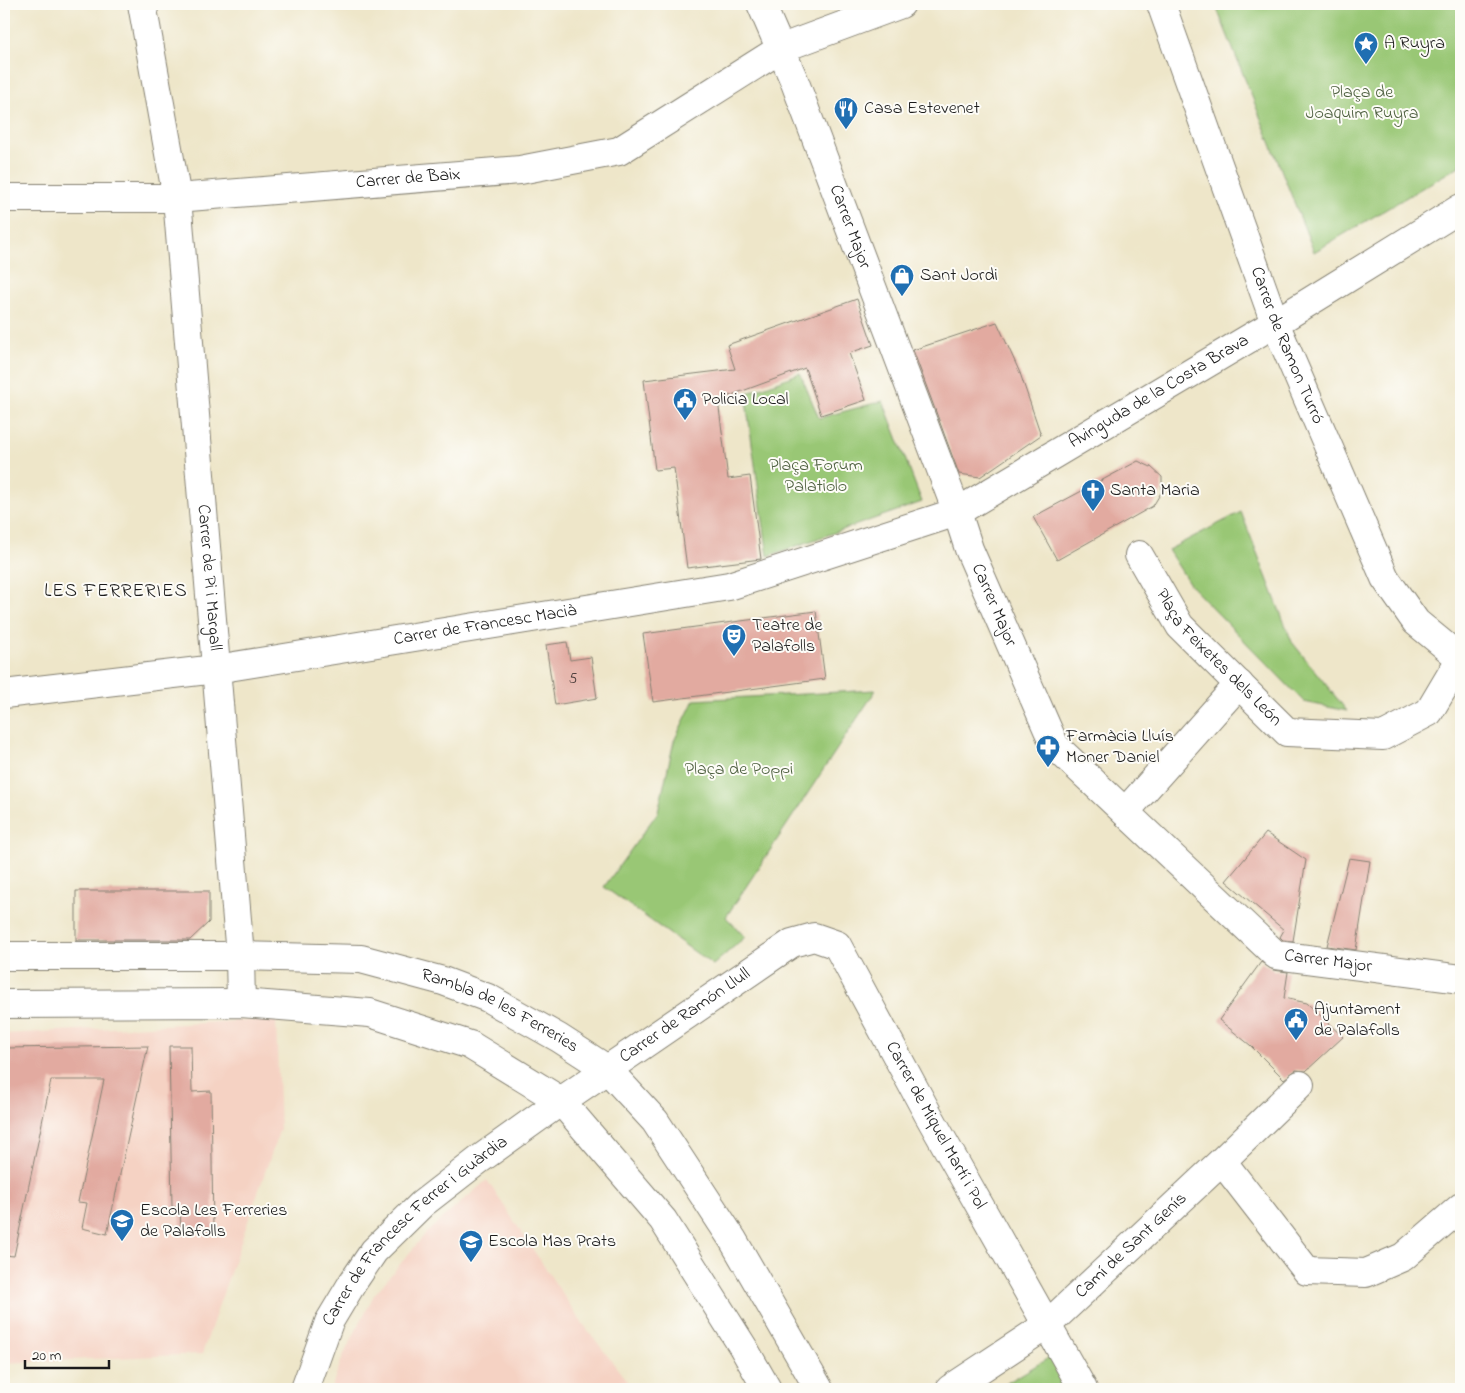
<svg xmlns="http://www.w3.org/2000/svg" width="1465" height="1393" viewBox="0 0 1465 1393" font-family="'Indie Flower',sans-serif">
	<rect width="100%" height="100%" fill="#fdfcf7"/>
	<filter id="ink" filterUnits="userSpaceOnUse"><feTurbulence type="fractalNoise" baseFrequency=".02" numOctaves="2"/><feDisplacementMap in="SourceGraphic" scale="10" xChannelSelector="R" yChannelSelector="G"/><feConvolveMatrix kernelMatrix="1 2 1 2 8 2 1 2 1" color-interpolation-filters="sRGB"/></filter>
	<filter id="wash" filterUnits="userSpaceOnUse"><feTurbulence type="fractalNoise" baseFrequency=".0096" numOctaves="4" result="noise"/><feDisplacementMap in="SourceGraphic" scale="20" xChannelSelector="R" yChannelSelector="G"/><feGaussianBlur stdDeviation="1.12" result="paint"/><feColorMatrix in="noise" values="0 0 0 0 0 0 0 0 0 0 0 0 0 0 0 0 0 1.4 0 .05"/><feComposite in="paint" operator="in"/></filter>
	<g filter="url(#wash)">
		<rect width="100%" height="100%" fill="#eee6c9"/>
		<path fill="#f5d2c3" d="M 276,1019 L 280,1129 L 202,1354 L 4,1363 L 4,1034 Z
			M 487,1180 L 577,1316 L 633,1389 L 331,1389 L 343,1356 L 374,1295 L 427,1232 Z"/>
		<path fill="#99c775" stroke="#5a7248" d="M 1215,4 L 1461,4 L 1461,165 L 1314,252 Z
			M 800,373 L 819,418 L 883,401 L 922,502 L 768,556 L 745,394 Z
			M 1241,512 L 1292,642 L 1347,711 L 1304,702 L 1191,586 L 1168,550 Z
			M 876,690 L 726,917 L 745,937 L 713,965 L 604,887 L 658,812 L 674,741 L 694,700 Z
			M 1065,1348 L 1091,1389 L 997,1389 Z"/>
		<g id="blocks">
			<path fill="#e2aaa0" d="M 857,299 L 873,345 L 849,353 L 866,400 L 821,415 L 805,368 L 718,400 L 728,479 L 750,476 L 761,559 L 687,568 L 674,468 L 655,470 L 644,380 L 735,369 L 727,345 Z
				M 997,322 L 1020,373 L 1041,435 L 980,477 L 959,474 L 913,350 Z
				M 1138,461 L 1151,467 L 1162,477 L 1162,491 L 1153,506 L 1057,560 L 1033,517 Z
				M 816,611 L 825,679 L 653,702 L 643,634 Z
				M 567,642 L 570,660 L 591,657 L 597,698 L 555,705 L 546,645 Z
				M 1266,833 L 1306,860 L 1293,941 L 1283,940 L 1280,937 L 1284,930 L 1226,881 Z
				M 1349,858 L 1370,861 L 1356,950 L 1327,946 Z
				M 76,891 L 209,891 L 209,922 L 190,940 L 76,940 Z
				M 1261,962 L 1273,970 L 1288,972 L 1284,998 L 1307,1003 L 1343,1037 L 1306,1071 L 1296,1070 L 1284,1079 L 1250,1045 L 1219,1020 Z
				M 148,1046 L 107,1234 L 82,1228 L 87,1203 L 78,1202 L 104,1080 L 51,1080 L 14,1256 L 4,1255 L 4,1048 Z
				M 169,1046 L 191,1046 L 192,1092 L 211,1091 L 213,1230 L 181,1231 L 180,1207 L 172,1207 Z"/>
		</g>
	</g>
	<g filter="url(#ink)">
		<use href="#blocks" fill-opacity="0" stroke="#858172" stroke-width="1"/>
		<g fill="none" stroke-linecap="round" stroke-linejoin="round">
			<defs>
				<g id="minor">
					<path id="s1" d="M 142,4 L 177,198 L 240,956 L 241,1003"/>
					<path id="s2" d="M 761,4 L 794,80 L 957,512 L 969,549 L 1055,746 L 1276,955 L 1461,979"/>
					<path id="s3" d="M 1161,4 L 1275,323 L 1385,578 L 1416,622 L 1461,659"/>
					<path id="s4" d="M 4,198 L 177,198 L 520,170 L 619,151 L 782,48 L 901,4"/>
					<path id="s5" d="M 1139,555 L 1180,626 L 1287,732 L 1383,736 L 1429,712 L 1461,658"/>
					<path id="s6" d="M 4,694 L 216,669 L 729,586 L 957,512 L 1275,323 L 1461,208"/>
					<path d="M 1125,812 L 1239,684"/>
					<path id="s7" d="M 4,956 L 240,956 L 361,959 L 443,981 L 488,998 L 559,1038 L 607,1069 L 655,1121 L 733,1240 L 819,1389"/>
					<path d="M 4,1004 L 241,1003 L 370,1013 L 470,1045 L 561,1101 L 663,1220 L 743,1347 L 767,1389"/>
					<path d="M 1222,1161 L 1307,1271 L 1366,1273 L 1403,1257 L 1461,1207"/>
					<path id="s8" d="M 305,1389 L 329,1322 L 353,1282 L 374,1251 L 422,1204 L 480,1159 L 561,1101 L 792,943 L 814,937 L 837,945 L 928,1114 L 1083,1389"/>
					<path id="s9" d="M 950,1389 L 1047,1325 L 1222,1161 L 1300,1085"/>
				</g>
			</defs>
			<use href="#minor" stroke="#858172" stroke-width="30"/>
			<use href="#minor" stroke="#fff" stroke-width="28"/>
		</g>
	</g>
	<defs>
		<symbol id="sight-pin" viewBox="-11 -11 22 30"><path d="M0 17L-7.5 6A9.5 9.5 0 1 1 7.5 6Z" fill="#1f6fb2" stroke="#fdfcf7"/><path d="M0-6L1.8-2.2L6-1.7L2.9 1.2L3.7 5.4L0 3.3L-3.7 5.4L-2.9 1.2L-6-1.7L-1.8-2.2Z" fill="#fff"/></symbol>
		<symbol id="restaurant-pin" viewBox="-11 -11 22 30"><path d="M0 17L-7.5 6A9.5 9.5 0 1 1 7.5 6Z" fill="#1f6fb2" stroke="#fdfcf7"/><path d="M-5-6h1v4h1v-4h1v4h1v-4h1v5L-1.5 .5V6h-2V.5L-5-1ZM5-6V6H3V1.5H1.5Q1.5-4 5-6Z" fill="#fff"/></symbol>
		<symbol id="shop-pin" viewBox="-11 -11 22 30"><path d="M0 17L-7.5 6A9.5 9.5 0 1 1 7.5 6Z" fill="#1f6fb2" stroke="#fdfcf7"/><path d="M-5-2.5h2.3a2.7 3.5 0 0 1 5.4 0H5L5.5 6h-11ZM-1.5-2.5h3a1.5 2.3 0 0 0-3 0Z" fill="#fff"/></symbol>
		<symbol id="civic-pin" viewBox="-11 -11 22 30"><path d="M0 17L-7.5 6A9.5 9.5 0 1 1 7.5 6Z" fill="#1f6fb2" stroke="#fdfcf7"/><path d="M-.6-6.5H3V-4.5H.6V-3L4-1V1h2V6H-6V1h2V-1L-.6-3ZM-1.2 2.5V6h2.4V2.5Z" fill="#fff"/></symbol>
		<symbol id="church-pin" viewBox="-11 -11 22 30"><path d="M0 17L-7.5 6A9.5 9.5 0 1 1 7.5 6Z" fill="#1f6fb2" stroke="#fdfcf7"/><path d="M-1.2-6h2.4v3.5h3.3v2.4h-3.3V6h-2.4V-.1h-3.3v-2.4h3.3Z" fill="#fff"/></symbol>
		<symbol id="theatre-pin" viewBox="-11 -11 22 30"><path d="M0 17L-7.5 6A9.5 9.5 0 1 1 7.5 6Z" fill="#1f6fb2" stroke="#fdfcf7"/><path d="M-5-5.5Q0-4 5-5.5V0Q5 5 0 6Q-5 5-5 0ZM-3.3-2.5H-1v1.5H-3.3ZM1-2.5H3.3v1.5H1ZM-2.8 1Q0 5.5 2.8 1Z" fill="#fff"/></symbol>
		<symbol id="pharmacy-pin" viewBox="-11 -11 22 30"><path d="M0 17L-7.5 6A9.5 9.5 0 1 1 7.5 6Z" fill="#1f6fb2" stroke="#fdfcf7"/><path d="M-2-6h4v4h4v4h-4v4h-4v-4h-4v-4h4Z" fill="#fff"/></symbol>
		<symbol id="school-pin" viewBox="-11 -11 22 30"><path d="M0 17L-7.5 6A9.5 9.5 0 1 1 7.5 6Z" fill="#1f6fb2" stroke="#fdfcf7"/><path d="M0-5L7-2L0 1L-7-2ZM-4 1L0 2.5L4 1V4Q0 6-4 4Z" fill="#fff"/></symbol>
	</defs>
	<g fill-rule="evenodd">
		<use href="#sight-pin" x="1352" y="30" width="28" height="38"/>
		<use href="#restaurant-pin" x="832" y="95" width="28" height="38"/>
		<use href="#shop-pin" x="888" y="262" width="28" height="38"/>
		<use href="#civic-pin" x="671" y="386" width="28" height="38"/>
		<use href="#church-pin" x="1079" y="477" width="28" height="38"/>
		<use href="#theatre-pin" x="720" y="622" width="28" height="38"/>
		<use href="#pharmacy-pin" x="1034" y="733" width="28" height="38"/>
		<use href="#civic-pin" x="1282" y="1006" width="28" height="38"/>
		<use href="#school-pin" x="108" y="1207" width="28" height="38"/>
		<use href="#school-pin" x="457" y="1228" width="28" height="38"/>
	</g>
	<g text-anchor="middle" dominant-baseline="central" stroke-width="4" stroke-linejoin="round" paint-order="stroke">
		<g font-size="15" fill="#4e403d">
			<text x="573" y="679">5</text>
		</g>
		<g font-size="18" fill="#1c1c1c" stroke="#fdfcf7" text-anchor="start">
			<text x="1384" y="44">A Ruyra</text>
			<text x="864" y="109">Casa Estevenet</text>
			<text x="920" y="276">Sant Jordi</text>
			<text x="702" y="400">Policia Local</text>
			<text x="1110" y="491">Santa Maria</text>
			<text x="752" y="626">Teatre de<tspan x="752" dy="21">Palafolls</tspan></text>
			<text x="1066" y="737">Farmàcia Lluís<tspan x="1066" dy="21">Moner Daniel</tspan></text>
			<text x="1314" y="1010">Ajuntament<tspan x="1314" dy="21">de Palafolls</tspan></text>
			<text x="140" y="1211">Escola Les Ferreries<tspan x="140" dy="21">de Palafolls</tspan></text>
			<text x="488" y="1242">Escola Mas Prats</text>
		</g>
		<g font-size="18" fill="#4e6040" stroke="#fdfcf7">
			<text x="1362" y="93">Plaça de<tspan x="1362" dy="21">Joaquim Ruyra</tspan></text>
			<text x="816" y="466">Plaça Forum<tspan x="816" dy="21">Palatiolo</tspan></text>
			<text x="739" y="770">Plaça de Poppi</text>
		</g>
		<g font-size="18" fill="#1c1c1c" stroke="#fdfcf7">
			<text stroke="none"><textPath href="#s4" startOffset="405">Carrer de Baix</textPath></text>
			<text stroke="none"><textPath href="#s2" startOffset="240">Carrer Major</textPath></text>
			<text stroke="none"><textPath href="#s3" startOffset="364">Carrer de Ramon Turró</textPath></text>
			<text stroke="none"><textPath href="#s6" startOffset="1208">Avinguda de la Costa Brava</textPath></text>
			<text stroke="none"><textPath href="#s1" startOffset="578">Carrer de Pi i Margall</textPath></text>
			<text stroke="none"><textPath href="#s2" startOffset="645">Carrer Major</textPath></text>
			<text stroke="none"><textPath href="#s6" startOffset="486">Carrer de Francesc Macià</textPath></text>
			<text stroke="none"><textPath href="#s5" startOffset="131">Plaça Feixetes dels León</textPath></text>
			<text stroke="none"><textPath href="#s2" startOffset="1155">Carrer Major</textPath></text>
			<text stroke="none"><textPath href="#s7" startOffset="506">Rambla de les Ferreries</textPath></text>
			<text stroke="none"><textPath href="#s8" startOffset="546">Carrer de Ramón Llull</textPath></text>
			<text stroke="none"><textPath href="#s8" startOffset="928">Carrer de Miquel Martí i Pol</textPath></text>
			<text stroke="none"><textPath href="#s8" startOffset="198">Carrer de Francesc Ferrer i Guàrdia</textPath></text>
			<text stroke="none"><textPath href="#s9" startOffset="232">Camí de Sant Genís</textPath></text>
		</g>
		<g font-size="19" letter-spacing="1" fill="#1c1c1c" stroke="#fdfcf7">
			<text x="116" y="591">LES FERRERIES</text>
		</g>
	</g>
	<rect width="1465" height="1393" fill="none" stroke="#fdfcf7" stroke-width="20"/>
	<path d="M25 1360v8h84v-8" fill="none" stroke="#1c1c1c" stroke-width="2.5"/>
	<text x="32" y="1360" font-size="15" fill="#1c1c1c" stroke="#fdfcf7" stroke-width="4" paint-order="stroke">20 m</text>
</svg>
